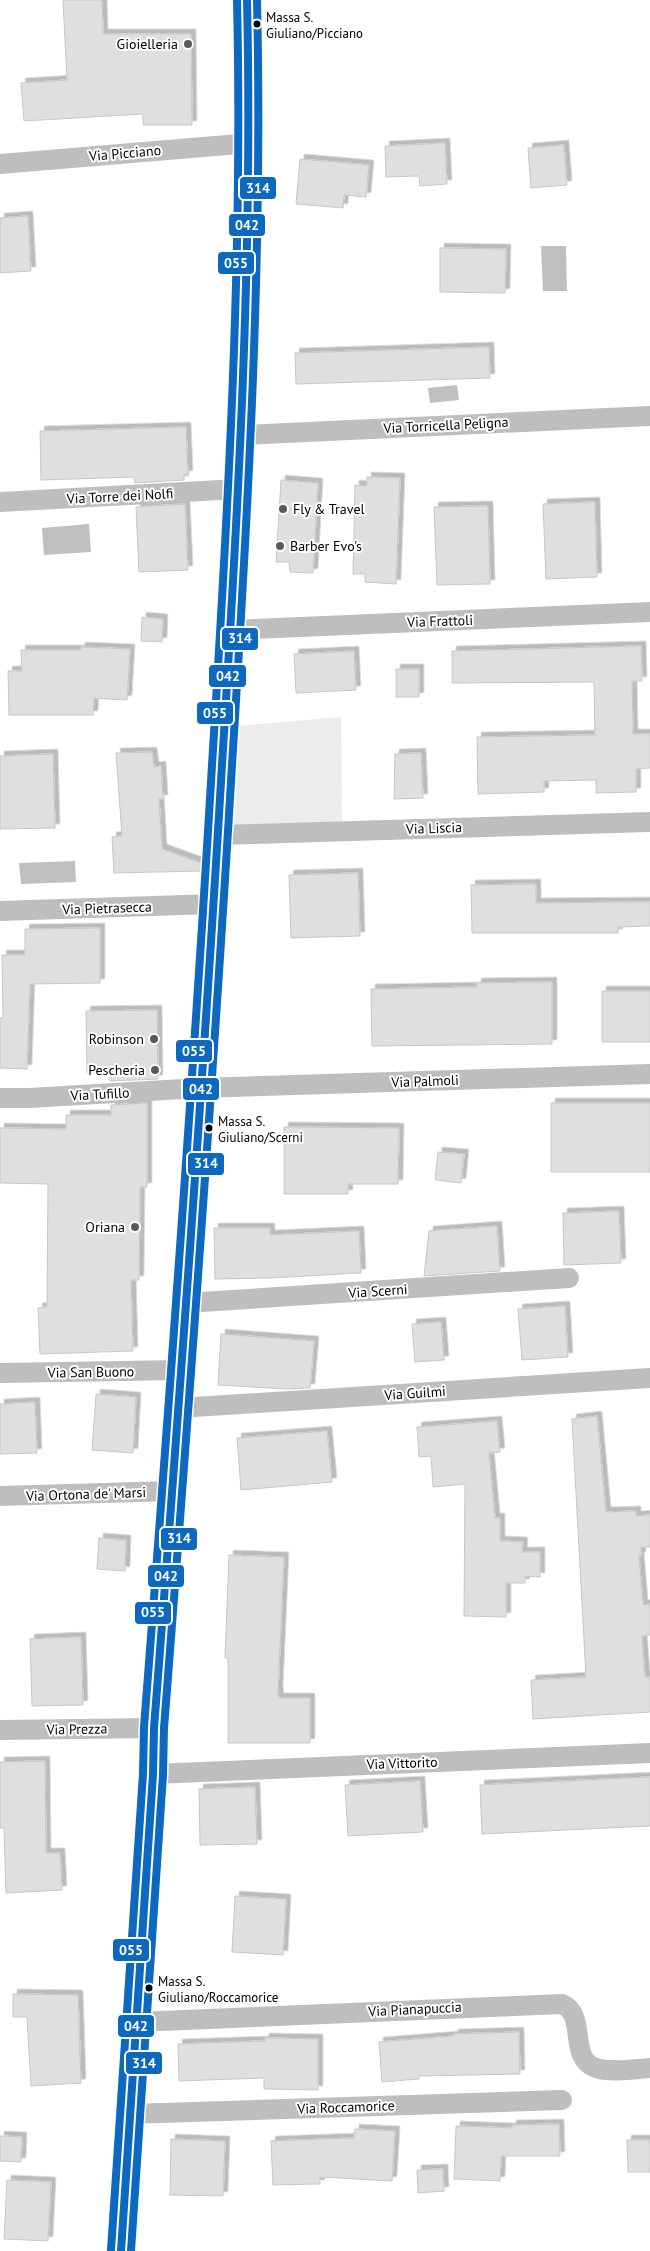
<svg xmlns="http://www.w3.org/2000/svg" width="650" height="2251" viewBox="0 0 650 2251" font-family="'PT Sans',sans-serif">
	<defs>
		<filter id="shadow"><feDropShadow dx="4.5" dy="-4.5" stdDeviation="0" flood-color="#0004"/></filter>
	</defs>
	<rect width="100%" height="100%" fill="#fff"/>
	<path fill="#ececec" d="M 341,717 L 342,825 L 234,827 L 238,726 Z"/>
	<path fill="#bfbfbf" d="M 541,246 L 566,246 L 567,291 L 543,291 Z
		M 457,385 L 459,400 L 430,403 L 428,388 Z
		M 89,524 L 91,552 L 44,555 L 42,528 Z
		M 75,861 L 76,882 L 21,884 L 19,863 Z"/>
	<path fill="#dfdfdf" stroke="#c7c7c7" filter="url(#shadow)" d="M 63,0 L 102,0 L 103,34 L 191,34 L 192,125 L 143,125 L 143,114 L 24,121 L 21,83 L 67,80 Z
		M 445,143 L 447,184 L 420,186 L 419,176 L 386,177 L 385,146 Z
		M 564,145 L 567,185 L 531,188 L 528,148 Z
		M 300,159 L 369,165 L 366,197 L 344,195 L 343,208 L 296,204 Z
		M 28,216 L 31,271 L 0,273 L 0,218 Z
		M 440,248 L 506,249 L 505,293 L 440,292 Z
		M 489,347 L 490,378 L 296,384 L 295,353 Z
		M 186,427 L 188,475 L 184,475 L 184,480 L 135,483 L 134,477 L 41,480 L 40,431 Z
		M 367,477 L 400,478 L 396,584 L 365,582 L 365,574 L 353,574 L 355,485 L 367,486 Z
		M 281,480 L 318,483 L 313,573 L 290,572 L 289,562 L 276,562 Z
		M 595,502 L 597,577 L 546,579 L 543,504 Z
		M 185,504 L 188,570 L 139,572 L 136,507 Z
		M 488,506 L 490,584 L 437,585 L 434,507 Z
		M 142,617 L 163,619 L 162,642 L 141,641 Z
		M 641,646 L 642,681 L 632,681 L 633,734 L 650,734 L 650,768 L 636,769 L 636,792 L 596,793 L 596,780 L 544,781 L 544,792 L 478,794 L 477,737 L 595,735 L 594,682 L 452,683 L 452,651 Z
		M 81,647 L 130,649 L 127,700 L 94,698 L 93,715 L 9,715 L 8,671 L 22,671 L 21,650 L 81,650 Z
		M 354,651 L 356,690 L 296,693 L 294,654 Z
		M 396,669 L 419,669 L 419,697 L 396,697 Z
		M 152,752 L 154,767 L 161,766 L 163,799 L 159,799 L 162,849 L 201,863 L 201,871 L 114,873 L 112,837 L 122,836 L 116,753 Z
		M 421,753 L 423,798 L 394,799 L 395,754 Z
		M 53,754 L 55,828 L 0,829 L 0,756 Z
		M 358,873 L 360,936 L 291,938 L 289,875 Z
		M 536,884 L 536,903 L 650,902 L 650,926 L 618,927 L 618,933 L 472,933 L 471,885 Z
		M 100,928 L 100,983 L 30,984 L 27,1069 L 0,1068 L 0,1018 L 3,1018 L 2,955 L 25,955 L 25,929 Z
		M 552,982 L 552,1044 L 372,1046 L 371,989 L 477,987 L 477,983 Z
		M 602,991 L 650,991 L 650,1042 L 602,1042 Z
		M 157,1010 L 158,1079 L 110,1081 L 110,1072 L 87,1073 L 86,1011 Z
		M 147,1103 L 147,1187 L 140,1187 L 139,1280 L 131,1280 L 133,1351 L 40,1354 L 38,1308 L 47,1307 L 48,1184 L 0,1183 L 0,1128 L 66,1129 L 66,1115 L 111,1115 L 111,1105 Z
		M 551,1103 L 650,1103 L 650,1172 L 551,1172 Z
		M 284,1127 L 399,1128 L 398,1184 L 348,1184 L 348,1194 L 284,1194 Z
		M 438,1152 L 464,1154 L 461,1183 L 435,1180 Z
		M 619,1211 L 621,1263 L 564,1265 L 563,1213 Z
		M 497,1226 L 500,1271 L 424,1276 L 429,1231 Z
		M 214,1228 L 270,1228 L 270,1235 L 359,1231 L 361,1273 L 271,1278 L 215,1279 Z
		M 565,1306 L 568,1357 L 522,1360 L 518,1309 Z
		M 441,1322 L 444,1360 L 415,1362 L 412,1324 Z
		M 221,1334 L 314,1341 L 310,1388 L 286,1389 L 218,1385 Z
		M 96,1394 L 136,1397 L 133,1453 L 92,1450 Z
		M 35,1402 L 37,1453 L 0,1454 L 0,1404 Z
		M 597,1416 L 606,1512 L 636,1511 L 636,1516 L 650,1515 L 650,1547 L 641,1547 L 641,1556 L 639,1556 L 643,1605 L 650,1604 L 650,1635 L 642,1636 L 645,1677 L 650,1677 L 650,1712 L 533,1719 L 531,1680 L 586,1677 L 572,1419 Z
		M 497,1421 L 500,1452 L 489,1453 L 495,1518 L 500,1518 L 500,1541 L 523,1542 L 522,1552 L 540,1552 L 540,1577 L 525,1576 L 525,1583 L 506,1583 L 506,1617 L 464,1616 L 465,1484 L 433,1487 L 431,1456 L 419,1457 L 417,1427 Z
		M 327,1431 L 332,1482 L 241,1490 L 237,1438 Z
		M 99,1538 L 126,1540 L 125,1571 L 97,1569 Z
		M 229,1555 L 284,1557 L 278,1691 L 279,1698 L 310,1698 L 310,1743 L 228,1743 L 228,1658 L 225,1658 Z
		M 81,1637 L 83,1705 L 32,1706 L 30,1639 Z
		M 45,1761 L 46,1853 L 60,1853 L 62,1890 L 6,1893 L 4,1828 L 0,1828 L 0,1762 Z
		M 650,1777 L 650,1826 L 482,1834 L 480,1785 Z
		M 420,1781 L 423,1832 L 348,1836 L 345,1785 Z
		M 255,1787 L 257,1844 L 200,1845 L 199,1789 Z
		M 235,1896 L 286,1899 L 283,1955 L 232,1952 Z
		M 13,1994 L 78,1995 L 81,2083 L 31,2086 L 27,2017 L 13,2017 Z
		M 519,2032 L 520,2074 L 419,2076 L 419,2079 L 382,2082 L 379,2042 L 454,2036 L 454,2034 Z
		M 265,2038 L 318,2039 L 318,2090 L 264,2089 L 264,2078 L 179,2081 L 178,2044 L 265,2041 Z
		M 559,2124 L 560,2156 L 501,2156 L 500,2181 L 454,2179 L 456,2126 L 512,2128 L 512,2125 Z
		M 355,2129 L 395,2131 L 392,2181 L 320,2177 L 320,2184 L 273,2185 L 271,2141 L 354,2138 Z
		M 0,2136 L 22,2137 L 21,2162 L 0,2161 Z
		M 171,2139 L 225,2141 L 223,2196 L 170,2195 Z
		M 627,2140 L 650,2140 L 650,2172 L 628,2172 Z
		M 443,2169 L 444,2191 L 418,2193 L 417,2170 Z
		M 7,2180 L 51,2182 L 48,2241 L 4,2239 Z"/>
	<g fill="none" stroke-linecap="round" stroke-linejoin="round">
		<path stroke="#bebebe" stroke-width="20" d="M 0,164 L 251,143
			M 243,435 L 650,416
			M 0,502 L 239,489
			M 231,630 L 650,612
			M 219,835 L 650,822
			M 0,911 L 214,904
			M 0,1098 L 29,1098 L 200,1088 L 650,1074
			M 186,1303 L 569,1278
			M 0,1373 L 182,1370
			M 179,1408 L 650,1378
			M 0,1496 L 172,1491
			M 0,1730 L 154,1728
			M 153,1774 L 650,1753
			M 137,2022 L 562,2004 C 588,2015 567,2058 596,2068 C 611,2073 634,2069 650,2068
			M 129,2114 L 562,2100"/>
		<path stroke="#bebebe" stroke-width="26" d="M 121,2251 L 153,1774 L 154,1728 C 180,1393 205,1057 225,721 C 240,481 256,241 247,0"/>
		<defs>
			<path id="bus-1" d="M 121,2251 L 153,1774 L 154,1728 C 179,1407 203,1086 222,765 C 238,510 253,256 247,0"/>
			<path id="bus-2" d="M 131,2251 L 163,1775 L 164,1728 C 189,1407 213,1086 232,765 C 248,510 263,256 257,0"/>
			<path id="bus-3" d="M 111,2250 L 143,1774 L 144,1727 C 169,1406 193,1086 212,765 C 228,510 243,256 237,0"/>
		</defs>
		<use href="#bus-1" stroke="#fff" stroke-width="11"/>
		<use href="#bus-2" stroke="#fff" stroke-width="11"/>
		<use href="#bus-3" stroke="#fff" stroke-width="11"/>
		<use href="#bus-1" stroke="#0c69bf" stroke-width="8"/>
		<use href="#bus-2" stroke="#0c69bf" stroke-width="8"/>
		<use href="#bus-3" stroke="#0c69bf" stroke-width="8"/>
	</g>
	<g fill="#000" stroke="#fff" stroke-width="2">
		<circle cx="257" cy="24" r="4.5"/>
		<circle cx="209" cy="1128" r="4.5"/>
		<circle cx="149" cy="1988" r="4.5"/>
	</g>
	<g fill="#595959" stroke="#fff" stroke-width="2">
		<circle cx="188" cy="44" r="5"/>
		<circle cx="283" cy="509" r="5"/>
		<circle cx="280" cy="546" r="5"/>
		<circle cx="154" cy="1039" r="5"/>
		<circle cx="155" cy="1070" r="5"/>
		<circle cx="135" cy="1227" r="5"/>
	</g>
	<g text-anchor="middle" dominant-baseline="central" stroke-width="4" stroke-linejoin="round" paint-order="stroke">
		<g font-size="13" fill="#000" stroke="#fff" text-anchor="start">
			<text x="266" y="17">Massa S.<tspan x="266" dy="16">Giuliano/Picciano</tspan></text>
			<text x="218" y="1121">Massa S.<tspan x="218" dy="16">Giuliano/Scerni</tspan></text>
			<text x="158" y="1981">Massa S.<tspan x="158" dy="16">Giuliano/Roccamorice</tspan></text>
		</g>
		<g font-size="14" fill="#000" stroke="#fff" text-anchor="end">
			<text x="178" y="44">Gioielleria</text>
			<text x="293" y="509" text-anchor="start">Fly &amp; Travel</text>
			<text x="290" y="546" text-anchor="start">Barber Evo's</text>
			<text x="144" y="1039">Robinson</text>
			<text x="145" y="1070">Pescheria</text>
			<text x="125" y="1227">Oriana</text>
		</g>
		<g font-size="14" fill="#000" stroke="#fff">
			<text transform="translate(125 153) rotate(-5)">Via Picciano</text>
			<text transform="translate(446 425) rotate(-3)">Via Torricella Peligna</text>
			<text transform="translate(120 496) rotate(-3)">Via Torre dei Nolfi</text>
			<text transform="translate(440 621) rotate(-2)">Via Frattoli</text>
			<text transform="translate(434 828) rotate(-2)">Via Liscia</text>
			<text transform="translate(107 908) rotate(-2)">Via Pietrasecca</text>
			<text transform="translate(425 1081) rotate(-2)">Via Palmoli</text>
			<text transform="translate(100 1094) rotate(-3)">Via Tufillo</text>
			<text transform="translate(378 1291) rotate(-4)">Via Scerni</text>
			<text transform="translate(91 1372) rotate(-1)">Via San Buono</text>
			<text transform="translate(415 1393) rotate(-4)">Via Guilmi</text>
			<text transform="translate(86 1494) rotate(-2)">Via Ortona de' Marsi</text>
			<text transform="translate(77 1729) rotate(-1)">Via Prezza</text>
			<text transform="translate(402 1763) rotate(-2)">Via Vittorito</text>
			<text transform="translate(415 2009) rotate(-3)">Via Pianapuccia</text>
			<text transform="translate(346 2107) rotate(-2)">Via Roccamorice</text>
		</g>
	</g>
	<g stroke="#fff" stroke-width="2">
		<rect x="239" y="176" width="38" height="24" rx="5" fill="#0c69bf"/>
		<rect x="228" y="213" width="38" height="24" rx="5" fill="#0c69bf"/>
		<rect x="217" y="251" width="38" height="24" rx="5" fill="#0c69bf"/>
		<rect x="221" y="627" width="38" height="24" rx="5" fill="#0c69bf"/>
		<rect x="208" y="664" width="39" height="24" rx="5" fill="#0c69bf"/>
		<rect x="196" y="701" width="38" height="24" rx="5" fill="#0c69bf"/>
		<rect x="175" y="1039" width="38" height="24" rx="5" fill="#0c69bf"/>
		<rect x="182" y="1077" width="38" height="24" rx="5" fill="#0c69bf"/>
		<rect x="187" y="1152" width="38" height="24" rx="5" fill="#0c69bf"/>
		<rect x="160" y="1527" width="38" height="24" rx="5" fill="#0c69bf"/>
		<rect x="147" y="1564" width="38" height="24" rx="5" fill="#0c69bf"/>
		<rect x="134" y="1601" width="38" height="24" rx="5" fill="#0c69bf"/>
		<rect x="112" y="1938" width="38" height="24" rx="5" fill="#0c69bf"/>
		<rect x="117" y="2014" width="38" height="24" rx="5" fill="#0c69bf"/>
		<rect x="125" y="2051" width="38" height="24" rx="5" fill="#0c69bf"/>
	</g>
	<g font-size="14" text-anchor="middle" font-weight="bold" fill="#fff">
		<text x="258" y="193">314</text>
		<text x="247" y="230">042</text>
		<text x="236" y="268">055</text>
		<text x="240" y="643">314</text>
		<text x="228" y="681">042</text>
		<text x="215" y="718">055</text>
		<text x="194" y="1056">055</text>
		<text x="201" y="1094">042</text>
		<text x="206" y="1168">314</text>
		<text x="179" y="1543">314</text>
		<text x="166" y="1581">042</text>
		<text x="153" y="1617">055</text>
		<text x="131" y="1955">055</text>
		<text x="136" y="2031">042</text>
		<text x="144" y="2068">314</text>
	</g>
</svg>
